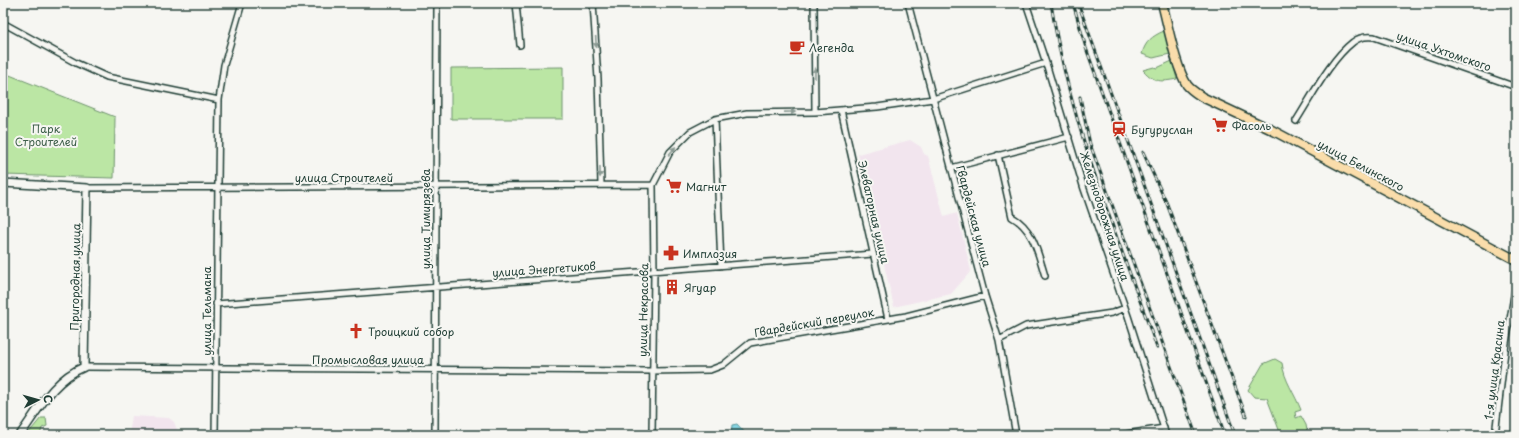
<svg xmlns="http://www.w3.org/2000/svg" width="1519" height="438" viewBox="0 0 1519 438" font-family="'Playpen Sans',sans-serif">
	<rect width="100%" height="100%" fill="#f6f6f2"/>
	<filter id="ink" filterUnits="userSpaceOnUse"><feTurbulence type="fractalNoise" baseFrequency=".025" numOctaves="2"/><feDisplacementMap in="SourceGraphic" scale="8" xChannelSelector="R" yChannelSelector="G"/><feConvolveMatrix kernelMatrix="1 2 1 2 8 2 1 2 1" color-interpolation-filters="sRGB"/></filter>
	<g filter="url(#ink)">
		<path fill="#f2e5ee" d="M 910,140 L 921,147 L 924,154 L 928,156 L 944,217 L 957,213 L 971,271 L 951,294 L 894,307 L 858,154 Z
			M 132,416 L 169,418 L 174,422 L 179,435 L 129,435 Z"/>
		<path fill="#bbe6a4" stroke="#6d926c" d="M 1164,31 L 1170,54 L 1153,58 L 1142,54 C 1145,42 1152,36 1164,31 Z
			M 1172,61 L 1177,79 C 1161,82 1155,83 1143,70 L 1154,67 L 1157,68 Z
			M 563,67 L 563,119 L 451,119 L 451,68 Z
			M 7,74 L 115,117 L 114,178 L 3,175 L 3,76 Z
			M 1275,359 L 1282,363 C 1284,380 1295,394 1301,410 L 1295,412 L 1296,418 L 1301,416 L 1306,425 L 1308,435 L 1281,435 L 1267,398 L 1254,397 L 1248,390 L 1263,364 Z
			M 41,418 L 46,418 L 47,426 L 42,428 L 40,435 L 27,435 Z"/>
		<path fill="#85d4e2" stroke="#5c989c" d="M 737,424 L 747,435 L 731,435 L 732,425 Z"/>
		<g fill="none" stroke-linecap="round" stroke-linejoin="round">
			<defs>
				<path id="minor" d="M 516,3 L 520,45
					M 593,3 L 598,79 L 601,185
					M 814,3 L 815,112
					M 908,3 L 985,296 L 999,340 L 1016,435
					M 1026,3 L 1046,63 L 1084,189 L 1128,316 L 1166,435
					M 3,23 L 76,63 L 107,77 L 219,100 L 215,435
					M 219,100 L 224,65 L 242,3
					M 841,110 L 888,319
					M 715,119 L 721,266
					M 1296,121 C 1312,96 1330,60 1353,42 C 1359,37 1366,36 1374,37 L 1516,87
					M 998,155 L 1012,217 C 1034,229 1038,254 1045,276
					M 951,168 L 1069,137
					M 87,188 L 653,185
					M 216,304 L 873,254
					M 999,340 L 1026,326 L 1112,313 L 1125,308
					M 84,367 L 651,371 L 710,370 L 723,365 L 750,343 L 906,316 L 985,296
					M 435,435 L 437,3
					M 652,435 L 654,271 L 653,185 L 670,152 L 690,132 L 715,119 L 747,113 L 815,112 L 877,107 L 933,99 L 1046,63
					M 1120,435 L 1164,428
					M 1495,435 L 1506,343 L 1516,284"/>
				<path id="secondary" d="M 3,183 L 87,188 L 84,367 C 54,379 38,410 20,435"/>
				<path id="primary" d="M 1162,3 C 1168,25 1175,66 1187,85 C 1191,90 1196,93 1202,97 L 1270,129 L 1516,260"/>
			</defs>
			<use href="#minor" stroke="#1f3d34" stroke-width="8"/>
			<use href="#secondary" stroke="#1f3d34" stroke-width="10"/>
			<use href="#primary" stroke="#1f3d34" stroke-width="11"/>
			<use href="#minor" stroke="#f6f6f2" stroke-width="5"/>
			<use href="#secondary" stroke="#f6f6f2" stroke-width="7"/>
			<use href="#primary" stroke="#faddab" stroke-width="8"/>
			<defs>
				<path id="rail" d="M 1051,3 C 1069,122 1117,235 1157,348
					M 1073,3 L 1086,48 L 1225,435
					M 1078,3 L 1235,435
					M 1080,97 L 1090,144 L 1196,435
					M 1143,152 L 1167,204 L 1246,416"/>
			</defs>
			<use href="#rail" stroke="#1f3d34" stroke-width="3"/>
			<use href="#rail" stroke="#f6f6f2" stroke-width="1.5" stroke-dasharray="4.5" stroke-linecap="butt"/>
		</g>
		<defs><path id="oneway-solid" d="M-6-.8H1V-3.2L6.5 0L1 3.2V.8H-6Z"/></defs>
		<g fill="#8a9a93">
			<use href="#oneway-solid" transform="translate(596 42) rotate(86)"/>
			<use href="#oneway-solid" transform="translate(815 73) rotate(-90)"/>
			<use href="#oneway-solid" transform="translate(790 112) rotate(-1)"/>
			<use href="#oneway-solid" transform="translate(672 151) rotate(-50)"/>
			<use href="#oneway-solid" transform="translate(600 172) rotate(89)"/>
		</g>
	</g>
	<defs>
		<symbol id="cafe-bare" viewBox="-9 -9 18 18"><path d="M-5.5-4.5H6V0H3Q3 3.5 0 3.5H-2.5Q-5.5 3.5-5.5 0ZM3-3.2v2h1.7v-2ZM-6 4.5H4V6H-6Z" fill="#c8321e" stroke="#f6f6f2" stroke-width="2.5" paint-order="stroke"/></symbol>
		<symbol id="supermarket-bare" viewBox="-9 -9 18 18"><path d="M-6-5.5h2.5l.6 2H6L4.5 2H-2.5L-4.4-4H-6ZM-1.5 3.2a1.3 1.3 0 1 0 .1 0ZM3 3.2a1.3 1.3 0 1 0 .1 0Z" fill="#c8321e" stroke="#f6f6f2" stroke-width="2.5" paint-order="stroke"/></symbol>
		<symbol id="station-bare" viewBox="-9 -9 18 18"><path d="M-3-6H3Q5-6 5-4V2Q5 4 3 4L4.5 6H3L1.5 4h-3L-3 6H-4.5L-3 4Q-5 4-5 2V-4Q-5-6-3-6ZM-3.5-4v3h7v-3ZM-3.5 1v1.5H-2V1ZM2 1v1.5H3.5V1Z" fill="#c8321e" stroke="#f6f6f2" stroke-width="2.5" paint-order="stroke"/></symbol>
		<symbol id="pharmacy-bare" viewBox="-9 -9 18 18"><path d="M-2-6h4v4h4v4h-4v4h-4v-4h-4v-4h4Z" fill="#c8321e" stroke="#f6f6f2" stroke-width="2.5" paint-order="stroke"/></symbol>
		<symbol id="building-bare" viewBox="-9 -9 18 18"><path d="M-4-6H4V6H1V3H-1V6H-4ZM-2.5-4.3h1.7v1.8h-1.7ZM.8-4.3h1.7v1.8H.8ZM-2.5-1h1.7V.8h-1.7ZM.8-1h1.7V.8H.8Z" fill="#c8321e" stroke="#f6f6f2" stroke-width="2.5" paint-order="stroke"/></symbol>
		<symbol id="church-bare" viewBox="-9 -9 18 18"><path d="M-1.2-6h2.4v3.5h3.3v2.4h-3.3V6h-2.4V-.1h-3.3v-2.4h3.3Z" fill="#c8321e" stroke="#f6f6f2" stroke-width="2.5" paint-order="stroke"/></symbol>
	</defs>
	<g fill-rule="evenodd">
		<use href="#cafe-bare" x="786" y="36" width="22" height="22"/>
		<use href="#supermarket-bare" x="1209" y="114" width="22" height="22"/>
		<use href="#station-bare" x="1108" y="118" width="22" height="22"/>
		<use href="#supermarket-bare" x="663" y="175" width="22" height="22"/>
		<use href="#pharmacy-bare" x="660" y="242" width="22" height="22"/>
		<use href="#building-bare" x="661" y="276" width="22" height="22"/>
		<use href="#church-bare" x="345" y="320" width="22" height="22"/>
	</g>
	<g text-anchor="middle" dominant-baseline="central" stroke-width="4" stroke-linejoin="round" paint-order="stroke">
		<g font-size="11" fill="#1f3d34" stroke="#f6f6f2" text-anchor="start">
			<text x="809" y="47">Легенда</text>
			<text x="1232" y="125">Фасоль</text>
			<text x="1131" y="129">Бугуруслан</text>
			<text x="686" y="186">Магнит</text>
			<text x="683" y="253">Имплозия</text>
			<text x="684" y="287">Ягуар</text>
			<text x="368" y="331">Троицкий собор</text>
		</g>
		<g font-size="11" fill="#1f3d34" stroke="#f6f6f2">
			<text transform="translate(1444 51) rotate(19)">улица Ухтомского</text>
			<text transform="translate(1361 165) rotate(28)">улица Белинского</text>
			<text x="344" y="177">улица Строителей</text>
			<text transform="translate(874 212) rotate(77)">Элеваторная улица</text>
			<text transform="translate(974 216) rotate(75)">Гвардейская улица</text>
			<text transform="translate(1105 216) rotate(72)">Железнодорожная улица</text>
			<text transform="translate(425 219) rotate(-90)">улица Тимирязева</text>
			<text transform="translate(544 269) rotate(-4)">улица Энергетиков</text>
			<text transform="translate(75 277) rotate(-89)">Пригородная улица</text>
			<text transform="translate(643 310) rotate(-89)">улица Некрасова</text>
			<text transform="translate(206 311) rotate(-90)">улица Тельмана</text>
			<text transform="translate(814 322) rotate(-10)">Гвардейский переулок</text>
			<text x="368" y="359">Промысловая улица</text>
			<text transform="translate(1494 370) rotate(-83)">1-я улица Красина</text>
		</g>
		<g font-size="11" fill="#3e5f4a" stroke="#f6f6f2">
			<text x="46" y="128">Парк<tspan x="46" dy="13">Строителей</tspan></text>
		</g>
	</g>
	<rect width="1519" height="438" fill="none" stroke="#f6f6f2" stroke-width="16"/>
	<rect x="8" y="8" width="1503" height="422" fill="none" stroke="#1f3d34" stroke-width="1.5" filter="url(#ink)"/>
	<g transform="translate(38 400) rotate(84)" stroke="#f6f6f2" stroke-width="3" paint-order="stroke">
	<path d="M0-3L7 15L0 10L-7 15Z" fill="#1f3d34"/>
	<text y="-6" font-size="11" font-weight="bold" text-anchor="middle" fill="#1f3d34">С</text>
	</g>
</svg>
